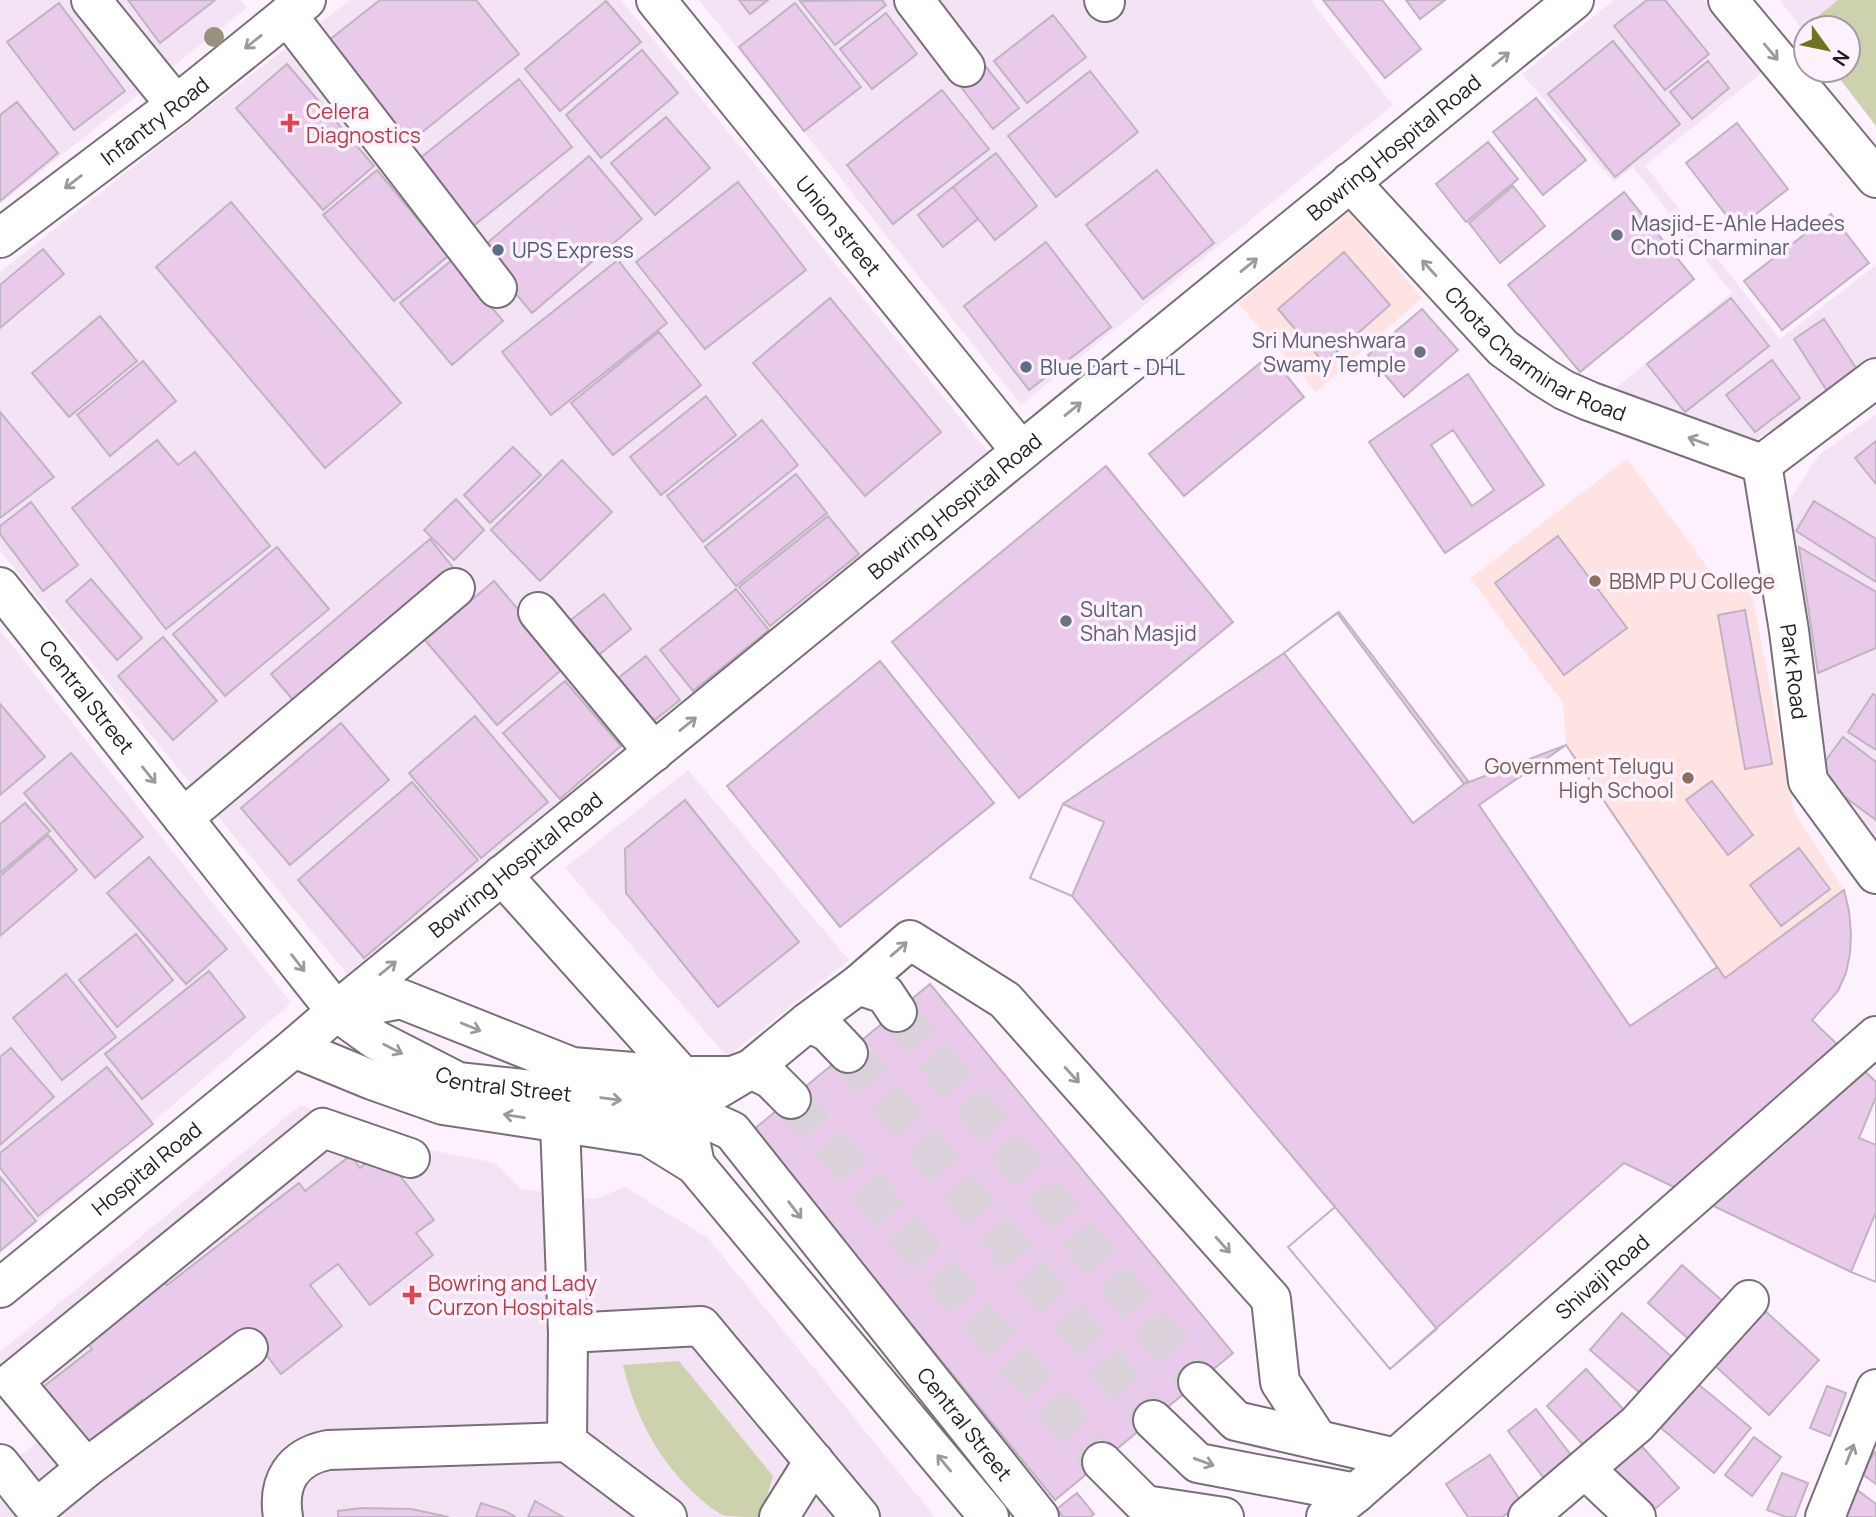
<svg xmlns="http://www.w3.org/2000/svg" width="1876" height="1517" viewBox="0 0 1876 1517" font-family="Manrope,sans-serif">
	<rect width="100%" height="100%" fill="#fcf1fc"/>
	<path fill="#f4e3f5" d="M 0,0 L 240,0 L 247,8 L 0,204 Z
		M 350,0 L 621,0 L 988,452 L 347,974 L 0,551 L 0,272 L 219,99 Z
		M 699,0 L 1310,0 L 1393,105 L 1021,405 Z
		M 1614,0 L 1703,0 L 1762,73 L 1645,165 L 1780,339 L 1876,265 L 1876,363 L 1811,410 L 1744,445 L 1607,395 L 1732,293 L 1633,167 L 1614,182 L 1522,74 Z
		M 1780,0 L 1838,0 L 1802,29 Z
		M 1876,414 L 1876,851 L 1831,794 L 1787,504 L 1819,455 Z
		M 0,630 L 291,1003 L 0,1254 Z
		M 688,770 L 849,960 L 727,1057 L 565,868 Z
		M 301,1105 L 386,1141 L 495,1163 L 521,1189 L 595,1199 L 625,1187 L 708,1238 L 935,1517 L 0,1517 L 0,1473 L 43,1437 L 0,1385 L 0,1352 Z"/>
	<path fill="#ffe3e3" d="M 1349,212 L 1422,298 L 1316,392 L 1238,303 Z
		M 1627,459 L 1720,584 L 1749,579 L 1794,811 L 1844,890 L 1725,978 L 1566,745 L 1563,703 L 1470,578 Z"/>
	<path fill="#cdd1ad" d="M 1838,0 L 1876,0 L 1876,126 L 1833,70 L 1848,70 L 1848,28 L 1806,28 L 1806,34 L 1802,29 Z
		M 679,1361 L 773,1476 L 761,1517 C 750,1517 733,1517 723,1515 C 714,1511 705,1503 697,1496 C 658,1460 635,1416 623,1365 Z"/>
	<path fill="#e9caeb" stroke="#bfb4c0" stroke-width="2" fill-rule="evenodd" d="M 128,0 L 215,0 L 160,43 Z
		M 380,0 L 476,0 L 519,54 L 400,150 L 319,48 Z
		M 739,0 L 768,0 L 750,14 Z
		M 882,0 L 886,5 L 835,45 L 800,1 Z
		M 1323,0 L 1382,0 L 1421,49 L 1385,78 Z
		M 1406,0 L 1445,0 L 1420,19 Z
		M 1647,0 L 1665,0 L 1709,54 L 1665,90 L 1614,26 Z
		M 606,1 L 641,42 L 560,111 L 525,69 Z
		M 59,3 L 125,91 L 74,130 L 7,42 Z
		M 795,3 L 861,87 L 804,131 L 739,47 Z
		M 886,13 L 917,54 L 872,89 L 840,49 Z
		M 1053,15 L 1086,57 L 1027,103 L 994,61 Z
		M 1613,41 L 1680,124 L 1615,177 L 1548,94 Z
		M 642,50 L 678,93 L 601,158 L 566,115 Z
		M 1708,61 L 1729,88 L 1692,119 L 1670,92 Z
		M 287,64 L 374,166 L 323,210 L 236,108 Z
		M 986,67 L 1019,108 L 993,129 L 961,87 Z
		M 1090,71 L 1138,132 L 1056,197 L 1008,136 Z
		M 519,79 L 572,147 L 467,231 L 414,163 Z
		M 942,90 L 989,149 L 893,224 L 847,165 Z
		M 1536,98 L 1586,160 L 1543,195 L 1493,132 Z
		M 17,102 L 58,153 L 0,201 L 0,115 Z
		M 666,117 L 710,168 L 655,215 L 611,163 Z
		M 1737,123 L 1788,189 L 1737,229 L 1686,163 Z
		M 1488,142 L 1518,179 L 1466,222 L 1436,184 Z
		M 996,153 L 1037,206 L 995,240 L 953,187 Z
		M 589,156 L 642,219 L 532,313 L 479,250 Z
		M 377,170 L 448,256 L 394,301 L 323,215 Z
		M 1157,170 L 1214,243 L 1143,299 L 1086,225 Z
		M 738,182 L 806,270 L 705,349 L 636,262 Z
		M 1513,186 L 1545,226 L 1500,263 L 1469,223 Z
		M 953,187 L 978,219 L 943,247 L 918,215 Z
		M 1624,192 L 1694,279 L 1580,372 L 1508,285 Z
		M 231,202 L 401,403 L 325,468 L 156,267 Z
		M 1831,214 L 1869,263 L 1782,330 L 1744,281 Z
		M 1046,242 L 1111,327 L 1029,390 L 964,306 Z
		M 43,249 L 64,274 L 0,328 L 0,285 Z
		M 1344,252 L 1390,305 L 1324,363 L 1278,309 Z
		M 452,260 L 503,321 L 452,365 L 400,303 Z
		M 618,260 L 667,323 L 551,415 L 502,352 Z
		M 830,298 L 941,432 L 865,496 L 753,363 Z
		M 1731,298 L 1769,346 L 1685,412 L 1647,364 Z
		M 1422,309 L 1458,350 L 1404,397 L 1368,355 Z
		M 100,316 L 137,361 L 69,417 L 32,373 Z
		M 1824,319 L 1860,374 L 1829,394 L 1794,339 Z
		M 659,332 L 701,385 L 613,455 L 571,403 Z
		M 1270,355 L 1304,397 L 1184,496 L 1149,454 Z
		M 1772,360 L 1800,398 L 1755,432 L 1726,395 Z
		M 143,361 L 176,401 L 110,456 L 77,415 Z
		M 1468,374 L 1544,485 L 1445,553 L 1369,442 ZM 1453,430 L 1494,490 L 1472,506 L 1431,445 Z
		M 706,396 L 736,435 L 661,495 L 630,457 Z
		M 0,412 L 54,477 L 0,518 Z
		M 762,420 L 798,465 L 703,542 L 667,496 Z
		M 157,440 L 178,465 L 195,452 L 270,546 L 166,629 L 72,508 Z
		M 1876,441 L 1876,484 L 1855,458 Z
		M 513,447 L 541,475 L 490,523 L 464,495 Z
		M 562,460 L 612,512 L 540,581 L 491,530 Z
		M 1106,466 L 1233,622 L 1019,798 L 892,642 Z
		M 796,474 L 827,513 L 736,586 L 705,547 Z
		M 456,499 L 484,530 L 454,560 L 424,530 Z
		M 1814,501 L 1876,539 L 1876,582 L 1796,531 Z
		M 31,502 L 78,565 L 43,591 L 0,534 L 0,526 Z
		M 828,516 L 859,554 L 770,626 L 739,587 Z
		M 1558,536 L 1627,628 L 1564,675 L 1495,583 Z
		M 430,539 L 456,571 L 298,706 L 271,674 Z
		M 277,547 L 329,609 L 225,696 L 173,634 Z
		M 1799,547 L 1876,592 L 1876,648 L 1818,673 Z
		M 91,579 L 142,638 L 117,660 L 66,601 Z
		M 494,581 L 566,666 L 497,725 L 425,640 Z
		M 736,589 L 769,630 L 693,691 L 660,650 Z
		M 604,594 L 631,629 L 585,666 L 558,630 Z
		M 1745,610 L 1772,764 L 1745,769 L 1718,615 Z
		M 1339,612 L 1468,781 L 1413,823 L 1284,653 Z
		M 1337,613 L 1464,784 L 1566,745 L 1725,978 L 1844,890 L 1849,911 L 1851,934 L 1850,953 L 1846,973 L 1838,991 L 1812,1020 L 1876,1082 L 1876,1282 L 1851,1272 L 1624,1163 L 1390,1369 L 1288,1247 L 1335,1207 L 1072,896 L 1030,878 L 1063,804 L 1284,653 Z
		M 163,637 L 217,701 L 173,740 L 118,676 Z
		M 646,656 L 680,700 L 641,731 L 607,687 Z
		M 880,661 L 994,803 L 840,927 L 727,786 Z
		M 565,681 L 621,746 L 560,799 L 503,733 Z
		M 1873,694 L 1876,696 L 1876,750 L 1848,732 Z
		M 0,704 L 45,757 L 0,795 Z
		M 475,716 L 548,802 L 481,858 L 409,773 Z
		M 341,723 L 389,780 L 290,865 L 241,808 Z
		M 1843,737 L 1876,762 L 1876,820 L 1815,775 Z
		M 1566,745 L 1717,967 L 1630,1026 L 1479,805 Z
		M 71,753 L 143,837 L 95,878 L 24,793 Z
		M 1712,781 L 1753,835 L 1728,855 L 1686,800 Z
		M 412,782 L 478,860 L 364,958 L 298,880 Z
		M 685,800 L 799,942 L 718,1007 L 626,893 L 625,849 Z
		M 25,803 L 50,831 L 0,873 L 0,824 Z
		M 1063,804 L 1104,822 L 1072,896 L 1030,878 Z
		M 48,835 L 77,870 L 0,936 L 0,876 Z
		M 1799,848 L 1830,889 L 1781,926 L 1750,885 Z
		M 149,857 L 227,949 L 186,984 L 107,893 Z
		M 136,934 L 173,980 L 117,1027 L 79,980 Z
		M 209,971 L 245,1017 L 142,1099 L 105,1054 Z
		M 66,974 L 116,1037 L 62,1080 L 13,1018 Z
		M 930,984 L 1233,1353 L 1055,1500 L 753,1130 Z
		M 11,1048 L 54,1097 L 0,1145 L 0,1057 Z
		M 107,1067 L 153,1124 L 38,1216 L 0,1168 L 0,1153 Z
		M 1876,1097 L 1876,1145 L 1859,1138 Z
		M 381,1151 L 434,1220 L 416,1233 L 433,1255 L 370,1305 L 338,1264 L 310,1285 L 342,1326 L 281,1374 L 249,1332 L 149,1410 L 142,1400 L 87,1443 L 43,1387 L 92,1349 L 81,1334 L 159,1273 L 167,1285 L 299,1183 L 305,1191 L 351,1155 L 360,1168 Z
		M 0,1177 L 36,1221 L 0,1251 Z
		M 1335,1207 L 1437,1329 L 1390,1369 L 1288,1247 Z
		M 1876,1212 L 1876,1282 L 1851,1272 Z
		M 1682,1265 L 1727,1305 L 1693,1343 L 1648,1303 Z
		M 1763,1309 L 1819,1360 L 1769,1415 L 1713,1364 Z
		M 1622,1313 L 1672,1357 L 1640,1393 L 1590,1350 Z
		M 1586,1369 L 1625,1411 L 1586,1448 L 1547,1406 Z
		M 1698,1384 L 1751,1428 L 1714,1473 L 1661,1428 Z
		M 1827,1386 L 1846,1393 L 1830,1436 L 1810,1428 Z
		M 1536,1409 L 1574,1459 L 1546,1481 L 1508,1431 Z
		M 1754,1437 L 1781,1457 L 1752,1496 L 1725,1475 Z
		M 1639,1443 L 1679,1488 L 1646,1517 L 1601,1478 Z
		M 1875,1452 L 1876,1452 L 1876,1484 L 1861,1473 Z
		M 1490,1455 L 1522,1503 L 1502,1517 L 1468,1517 L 1446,1484 Z
		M 1782,1473 L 1808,1483 L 1795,1517 L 1786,1517 L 1767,1510 Z
		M 1856,1489 L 1876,1504 L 1876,1517 L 1848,1517 L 1840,1511 Z
		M 1077,1493 L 1094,1514 L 1090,1517 L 1063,1517 L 1057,1509 Z
		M 535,1501 L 563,1517 L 528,1517 Z
		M 481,1503 L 505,1511 L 516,1517 L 476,1517 Z
		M 362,1508 L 411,1509 L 449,1517 L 338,1517 L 338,1511 Z"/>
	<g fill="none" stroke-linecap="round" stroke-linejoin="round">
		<path stroke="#dbd1db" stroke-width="38" stroke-dasharray="38 19" stroke-linecap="butt" d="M 897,1012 L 1198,1382
			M 848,1053 L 1153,1420
			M 791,1099 L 1102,1462"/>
		<defs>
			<g id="minor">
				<path d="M 91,0 L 176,105"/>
				<path id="s1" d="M 656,0 L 1021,451"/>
				<path d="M 914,0 L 965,67"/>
				<path d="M 1104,0 L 1105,2"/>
				<path d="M 1728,0 L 1876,178"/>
				<path d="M 287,15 L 497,288"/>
				<path id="s2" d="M 1350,182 L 1503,348 L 1543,377 L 1564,390 L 1589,401 L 1762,464"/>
				<path id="s3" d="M 0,238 L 176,105 L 306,0"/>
				<path id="s4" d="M 1762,464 L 1789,631 L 1808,781 L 1876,874"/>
				<path d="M 1762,464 L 1876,378"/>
				<path id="s5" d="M 0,587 L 336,1011 L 376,1040 L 458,1082 L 571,1094 L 684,1109 L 732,1131 L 1039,1517"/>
				<path d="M 538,612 L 654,752"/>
				<path d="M 183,818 L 455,588"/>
				<path d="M 502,875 L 682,1076"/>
				<path d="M 858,985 L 885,994 L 897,1012"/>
				<path d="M 338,1011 L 401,999 L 572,1067 L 682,1076 L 732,1076 L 751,1069 L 771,1079 L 791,1099"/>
				<path d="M 808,1022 L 828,1032 L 848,1053"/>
				<path d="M 294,1048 L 372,1080 L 443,1105 L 648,1136 L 695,1165 L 989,1517"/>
				<path d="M 560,1123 L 568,1333 L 567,1442 L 667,1517"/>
				<path d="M 695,1165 L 684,1109 L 751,1069 L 808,1022 L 858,985 L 910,940 L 1005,1000 L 1271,1299 L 1280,1382 L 1318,1440 L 1396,1458"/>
				<path id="s6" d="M 0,1288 L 294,1048 L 352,998 L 1574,0"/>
				<path d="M 568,1333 L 701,1326 L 860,1517"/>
				<path d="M 1198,1382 L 1236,1421 L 1318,1440"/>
				<path d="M 1153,1420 L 1198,1463 L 1356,1493"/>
				<path d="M 1102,1462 L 1145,1505 L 1224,1517"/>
				<path d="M 0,1464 L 36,1509 L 86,1468 L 248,1348"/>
				<path d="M 86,1468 L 13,1381 L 323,1128 L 410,1158"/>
				<path d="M 1585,1469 L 1636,1517"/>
				<path d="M 283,1517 C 277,1481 293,1457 328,1450 L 567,1442"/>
				<path d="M 779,1517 L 814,1461"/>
				<path id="s7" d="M 1326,1517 L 1356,1493 L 1876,1036"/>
				<path d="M 1528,1517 L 1637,1424 L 1749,1300"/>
				<path d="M 1825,1517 L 1876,1389"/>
			</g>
		</defs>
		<use href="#minor" stroke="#786f79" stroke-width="42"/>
		<use href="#minor" stroke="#fff" stroke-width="38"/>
	</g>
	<circle fill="#96927c" cx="214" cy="37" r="10"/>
	<defs><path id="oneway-shaft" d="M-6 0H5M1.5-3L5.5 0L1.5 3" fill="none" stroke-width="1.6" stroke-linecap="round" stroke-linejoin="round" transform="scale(1.75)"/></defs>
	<g stroke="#9b999b">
		<use href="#oneway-shaft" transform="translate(253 42) rotate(141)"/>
		<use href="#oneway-shaft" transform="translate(1771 52) rotate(50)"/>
		<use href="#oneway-shaft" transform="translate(1501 59) rotate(-39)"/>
		<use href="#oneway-shaft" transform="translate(73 182) rotate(142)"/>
		<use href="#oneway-shaft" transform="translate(1249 265) rotate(-39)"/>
		<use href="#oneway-shaft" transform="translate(1429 268) rotate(-132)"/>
		<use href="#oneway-shaft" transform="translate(1073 409) rotate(-39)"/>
		<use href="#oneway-shaft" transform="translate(1698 441) rotate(-160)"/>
		<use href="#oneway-shaft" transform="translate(688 724) rotate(-39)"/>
		<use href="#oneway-shaft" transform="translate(149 775) rotate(51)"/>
		<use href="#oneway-shaft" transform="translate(899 949) rotate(-41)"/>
		<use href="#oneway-shaft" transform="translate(298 963) rotate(52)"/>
		<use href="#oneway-shaft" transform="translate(388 968) rotate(-39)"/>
		<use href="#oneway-shaft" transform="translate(471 1027) rotate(22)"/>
		<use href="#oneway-shaft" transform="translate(393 1049) rotate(27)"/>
		<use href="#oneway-shaft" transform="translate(1072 1075) rotate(48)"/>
		<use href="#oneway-shaft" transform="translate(611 1099) rotate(8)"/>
		<use href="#oneway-shaft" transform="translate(514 1116) rotate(-171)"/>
		<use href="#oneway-shaft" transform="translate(795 1210) rotate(52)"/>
		<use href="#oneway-shaft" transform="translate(1223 1245) rotate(48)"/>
		<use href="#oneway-shaft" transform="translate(1850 1454) rotate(-68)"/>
		<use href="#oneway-shaft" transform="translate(1204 1462) rotate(20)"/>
		<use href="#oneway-shaft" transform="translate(944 1463) rotate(-130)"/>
	</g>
	<g fill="#e0444e" stroke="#fcf1fc" stroke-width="2.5">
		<path d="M286.5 112.5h7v7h7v7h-7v7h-7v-7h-7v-7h7z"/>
		<path d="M408.5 1284.5h7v7h7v7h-7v7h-7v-7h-7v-7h7z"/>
	</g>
	<g fill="#6b7280" stroke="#fcf1fc" stroke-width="2.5">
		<circle cx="1617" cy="235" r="7"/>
		<circle cx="1420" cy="352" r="7"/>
		<circle cx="1066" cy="621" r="7"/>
	</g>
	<g fill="#5c6f8a" stroke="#fcf1fc" stroke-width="2.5">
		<circle cx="498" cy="250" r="7"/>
		<circle cx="1026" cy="367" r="7"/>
	</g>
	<g fill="#8d6e63" stroke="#fcf1fc" stroke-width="2.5">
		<circle cx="1595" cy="581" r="7"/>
		<circle cx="1688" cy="778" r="7"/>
	</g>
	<g text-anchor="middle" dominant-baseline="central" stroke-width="7" stroke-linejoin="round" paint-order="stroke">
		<g font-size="21" fill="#be3a42" stroke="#fcf1fc" text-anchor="start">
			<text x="306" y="111">Celera<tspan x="306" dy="24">Diagnostics</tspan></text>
			<text x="428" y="1283">Bowring and Lady<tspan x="428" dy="24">Curzon Hospitals</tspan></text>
		</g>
		<g font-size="21" fill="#201c20" stroke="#fcf1fc">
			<text stroke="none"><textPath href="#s3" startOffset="194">Infantry Road</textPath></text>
			<text stroke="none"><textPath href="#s6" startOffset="1801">Bowring Hospital Road</textPath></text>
			<text stroke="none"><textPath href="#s1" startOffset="290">Union street</textPath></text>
			<text stroke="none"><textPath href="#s2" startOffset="256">Chota Charminar Road</textPath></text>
			<text stroke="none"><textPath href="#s6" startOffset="1234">Bowring Hospital Road</textPath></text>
			<text stroke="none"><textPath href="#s4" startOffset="210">Park Road</textPath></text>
			<text stroke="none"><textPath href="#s5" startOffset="140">Central Street</textPath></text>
			<text stroke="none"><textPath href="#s6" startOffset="667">Bowring Hospital Road</textPath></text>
			<text stroke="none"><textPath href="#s5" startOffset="728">Central Street</textPath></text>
			<text stroke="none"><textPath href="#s6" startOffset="189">Hospital Road</textPath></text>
			<text stroke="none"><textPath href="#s7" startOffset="366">Shivaji Road</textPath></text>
			<text stroke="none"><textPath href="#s5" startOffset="1337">Central Street</textPath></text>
		</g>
		<g font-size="21" fill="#5b616d" stroke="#fcf1fc" text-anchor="start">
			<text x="1631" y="223">Masjid-E-Ahle Hadees<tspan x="1631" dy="24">Choti Charminar</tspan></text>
			<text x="1406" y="340" text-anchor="end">Sri Muneshwara<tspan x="1406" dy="24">Swamy Temple</tspan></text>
			<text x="1080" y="609">Sultan<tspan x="1080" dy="24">Shah Masjid</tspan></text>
		</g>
		<g font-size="21" fill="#4e5e75" stroke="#fcf1fc" text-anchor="start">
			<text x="512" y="250">UPS Express</text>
			<text x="1040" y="367">Blue Dart - DHL</text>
		</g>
		<g font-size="21" fill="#785e54" stroke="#fcf1fc" text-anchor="start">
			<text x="1609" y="581">BBMP PU College</text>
			<text x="1674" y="766" text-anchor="end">Government Telugu<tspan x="1674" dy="24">High School</tspan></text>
		</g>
	</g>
	<g transform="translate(1827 49) rotate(123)"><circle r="33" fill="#fcf1fc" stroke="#a49ca4" stroke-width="2"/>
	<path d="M0-5L12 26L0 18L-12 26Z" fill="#6e751e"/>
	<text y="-10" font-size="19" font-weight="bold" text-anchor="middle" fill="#201c20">N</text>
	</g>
</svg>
